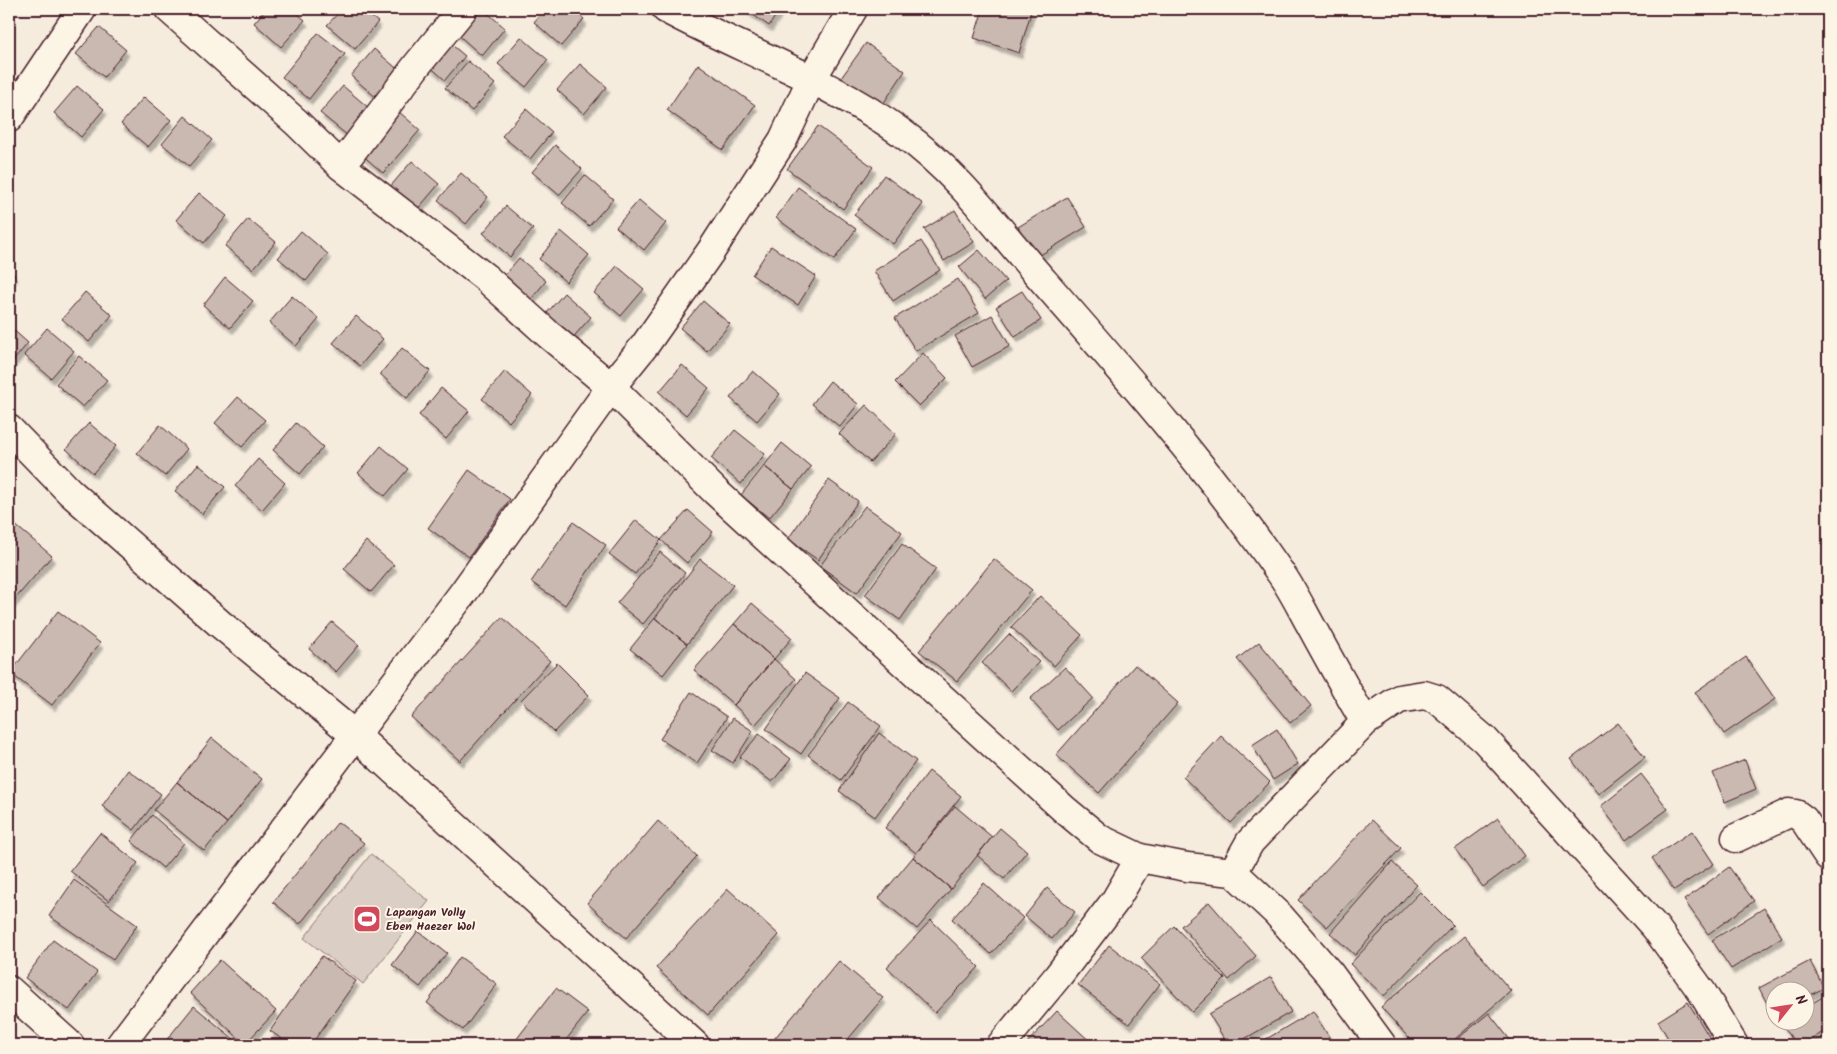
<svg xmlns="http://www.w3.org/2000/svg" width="1837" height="1054" viewBox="0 0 1837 1054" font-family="Kalam,sans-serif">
	<defs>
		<filter id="shadow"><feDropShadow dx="3" dy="5.5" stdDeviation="1" flood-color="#0004"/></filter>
	</defs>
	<rect width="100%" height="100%" fill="#f5ecde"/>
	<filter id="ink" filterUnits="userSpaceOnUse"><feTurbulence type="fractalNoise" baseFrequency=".02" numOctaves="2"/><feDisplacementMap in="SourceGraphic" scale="10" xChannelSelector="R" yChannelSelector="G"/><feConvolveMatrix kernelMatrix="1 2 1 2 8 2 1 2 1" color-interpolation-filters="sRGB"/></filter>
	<g filter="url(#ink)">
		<path fill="#dbcec4" stroke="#927678" d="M 371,854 L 429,901 L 363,984 L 304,938 Z"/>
		<path fill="#cab9b1" stroke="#4a1f2b" filter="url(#shadow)" d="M 266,9 L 292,9 L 305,20 L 281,47 L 254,23 Z
			M 342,9 L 362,9 L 378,22 L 355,49 L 327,25 Z
			M 475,9 L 483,9 L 505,28 L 482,56 L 455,32 Z
			M 545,9 L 572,9 L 584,19 L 561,46 L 534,22 Z
			M 745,9 L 780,9 L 769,26 Z
			M 983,9 L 1032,9 L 1019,53 L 974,38 Z
			M 99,27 L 126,50 L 104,77 L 76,54 Z
			M 318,33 L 345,54 L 309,99 L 282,77 Z
			M 521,37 L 548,60 L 526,87 L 498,64 Z
			M 446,40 L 465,56 L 445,80 L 426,63 Z
			M 866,43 L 905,71 L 881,107 L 841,78 Z
			M 374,49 L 401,72 L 378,99 L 351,76 Z
			M 468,61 L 495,84 L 472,111 L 445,88 Z
			M 580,64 L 607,87 L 584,114 L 557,90 Z
			M 698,64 L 755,105 L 723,150 L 667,110 Z
			M 77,86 L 104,109 L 81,137 L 54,113 Z
			M 343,86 L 370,109 L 348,136 L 320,113 Z
			M 144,97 L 171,120 L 148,147 L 121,124 Z
			M 526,109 L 552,132 L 530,159 L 502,136 Z
			M 398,111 L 420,130 L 383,173 L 360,153 Z
			M 185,116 L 212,140 L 189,166 L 162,144 Z
			M 818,126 L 873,167 L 843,209 L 787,169 Z
			M 555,145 L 582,169 L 559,195 L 532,172 Z
			M 412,161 L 439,184 L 416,211 L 389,188 Z
			M 461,173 L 488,197 L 466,224 L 438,200 Z
			M 585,175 L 613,199 L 589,226 L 562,203 Z
			M 884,175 L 923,204 L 893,244 L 854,215 Z
			M 798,187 L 856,229 L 834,260 L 776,218 Z
			M 199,193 L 227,216 L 204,243 L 176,220 Z
			M 1067,197 L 1086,227 L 1037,257 L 1018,227 Z
			M 639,200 L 666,223 L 644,250 L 616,227 Z
			M 506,206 L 533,229 L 510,257 L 483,233 Z
			M 955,210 L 974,242 L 944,261 L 924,229 Z
			M 248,219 L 276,242 L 253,269 L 225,246 Z
			M 301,231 L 328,254 L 306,281 L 278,258 Z
			M 561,231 L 589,255 L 566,282 L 539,259 Z
			M 921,241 L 940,270 L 893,301 L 874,271 Z
			M 771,246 L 816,276 L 798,305 L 752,275 Z
			M 979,250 L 1006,281 L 985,299 L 959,267 Z
			M 519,258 L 546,281 L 523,309 L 496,285 Z
			M 617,266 L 644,289 L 621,316 L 594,293 Z
			M 9,270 L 15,275 L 9,282 Z
			M 225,277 L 253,301 L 230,328 L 203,305 Z
			M 958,279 L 979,313 L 916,351 L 895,318 Z
			M 1022,291 L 1041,320 L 1015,337 L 996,307 Z
			M 85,292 L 112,315 L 89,342 L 62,319 Z
			M 564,293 L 591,317 L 568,343 L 541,320 Z
			M 292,296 L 319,319 L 296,346 L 269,323 Z
			M 703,301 L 730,324 L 707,351 L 680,328 Z
			M 992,315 L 1010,346 L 972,367 L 955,336 Z
			M 356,316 L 383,339 L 360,366 L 333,343 Z
			M 9,326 L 28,343 L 9,366 Z
			M 47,328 L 74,351 L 51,378 L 24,355 Z
			M 402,348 L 430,371 L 407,398 L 380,374 Z
			M 923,353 L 947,378 L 919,406 L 895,382 Z
			M 79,356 L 107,380 L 83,407 L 56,384 Z
			M 682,365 L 709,388 L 686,415 L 659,392 Z
			M 505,371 L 532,395 L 509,422 L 482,399 Z
			M 753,371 L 780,394 L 757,421 L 730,398 Z
			M 830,381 L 858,404 L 840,427 L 812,404 Z
			M 441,388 L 469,411 L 446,439 L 419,415 Z
			M 238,397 L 265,420 L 242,447 L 215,423 Z
			M 866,405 L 896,434 L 870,462 L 839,434 Z
			M 89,423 L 116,446 L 93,473 L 66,449 Z
			M 296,423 L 323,447 L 300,474 L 273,450 Z
			M 160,425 L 187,449 L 165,476 L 137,453 Z
			M 735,430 L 765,454 L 741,484 L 711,458 Z
			M 782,443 L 811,467 L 793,489 L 764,466 Z
			M 381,446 L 408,469 L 385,496 L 358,473 Z
			M 258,459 L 285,483 L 262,510 L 235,486 Z
			M 198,464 L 225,487 L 202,514 L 175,491 Z
			M 764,466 L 793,489 L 769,518 L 741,495 Z
			M 469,470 L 510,499 L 469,557 L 428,528 Z
			M 829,480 L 858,501 L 818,560 L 788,539 Z
			M 865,506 L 902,532 L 857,593 L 820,566 Z
			M 688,510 L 713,532 L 687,563 L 661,540 Z
			M 636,520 L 661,540 L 635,574 L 609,554 Z
			M 573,522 L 606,545 L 565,605 L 531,582 Z
			M 14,524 L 52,556 L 9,606 L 9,530 Z
			M 366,541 L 394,565 L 371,592 L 344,569 Z
			M 902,544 L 936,569 L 900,620 L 865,595 Z
			M 660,552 L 685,573 L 643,624 L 617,603 Z
			M 700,559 L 733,585 L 687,644 L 655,618 Z
			M 994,559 L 1032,590 L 957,681 L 919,651 Z
			M 1040,596 L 1082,635 L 1054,666 L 1011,627 Z
			M 752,603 L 792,638 L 774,659 L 734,624 Z
			M 58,611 L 100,643 L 52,705 L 10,673 Z
			M 502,617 L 550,661 L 460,761 L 411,717 Z
			M 655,618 L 687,644 L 663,675 L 630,649 Z
			M 332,622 L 359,645 L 336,672 L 309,649 Z
			M 734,624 L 774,659 L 734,705 L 694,670 Z
			M 1009,634 L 1039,662 L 1011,691 L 982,663 Z
			M 1259,642 L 1311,706 L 1290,723 L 1237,659 Z
			M 1746,657 L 1775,699 L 1724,734 L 1695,692 Z
			M 774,659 L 796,679 L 755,725 L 734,705 Z
			M 557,663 L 589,695 L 554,732 L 521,700 Z
			M 1135,665 L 1178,703 L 1099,793 L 1056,755 Z
			M 1065,667 L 1093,698 L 1058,730 L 1030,699 Z
			M 805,673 L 840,698 L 801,754 L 766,729 Z
			M 691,692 L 727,717 L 697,763 L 660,739 Z
			M 848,702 L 881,726 L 841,780 L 808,755 Z
			M 733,718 L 753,731 L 733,763 L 712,750 Z
			M 1618,723 L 1645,757 L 1598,794 L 1571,759 Z
			M 1277,729 L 1298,764 L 1273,780 L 1252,745 Z
			M 879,733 L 916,761 L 875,817 L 839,791 Z
			M 759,734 L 791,759 L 772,782 L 740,757 Z
			M 1221,736 L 1270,782 L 1231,823 L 1183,777 Z
			M 212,738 L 262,779 L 227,823 L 177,782 Z
			M 1745,760 L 1756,789 L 1725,802 L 1713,773 Z
			M 128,770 L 161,794 L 134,830 L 102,806 Z
			M 929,771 L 961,796 L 916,853 L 885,828 Z
			M 1641,774 L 1668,809 L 1626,840 L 1601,806 Z
			M 177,782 L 227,823 L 204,851 L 154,810 Z
			M 955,806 L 992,837 L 951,889 L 913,857 Z
			M 152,815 L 184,843 L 163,868 L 131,841 Z
			M 1498,818 L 1525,856 L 1483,887 L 1455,849 Z
			M 1372,820 L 1401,848 L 1327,927 L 1298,900 Z
			M 658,821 L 697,856 L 626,938 L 587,903 Z
			M 338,822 L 364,843 L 300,924 L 273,902 Z
			M 1000,828 L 1027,851 L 1004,879 L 977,855 Z
			M 1692,831 L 1714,864 L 1674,890 L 1652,858 Z
			M 100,833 L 138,863 L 109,901 L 70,871 Z
			M 913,857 L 951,889 L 917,929 L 879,898 Z
			M 1392,862 L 1417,885 L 1355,955 L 1330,933 Z
			M 1729,867 L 1754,901 L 1708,934 L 1684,900 Z
			M 74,880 L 137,925 L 113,960 L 49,916 Z
			M 984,883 L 1023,918 L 991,954 L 952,919 Z
			M 1047,888 L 1075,912 L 1052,939 L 1025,916 Z
			M 728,889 L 779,935 L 708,1015 L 656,968 Z
			M 1420,892 L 1453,925 L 1384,996 L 1350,964 Z
			M 1209,902 L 1256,956 L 1229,980 L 1181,926 Z
			M 1764,908 L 1782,937 L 1731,969 L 1712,940 Z
			M 931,920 L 979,967 L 935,1013 L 887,967 Z
			M 1174,926 L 1225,979 L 1192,1012 L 1141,958 Z
			M 418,931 L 447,953 L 420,987 L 392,965 Z
			M 1464,936 L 1511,991 L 1448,1045 L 1415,1045 L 1381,1007 Z
			M 53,940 L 97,972 L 69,1010 L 25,978 Z
			M 1109,945 L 1160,984 L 1129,1024 L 1078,985 Z
			M 322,956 L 356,981 L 311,1045 L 291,1045 L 270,1031 Z
			M 460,957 L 497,984 L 463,1030 L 427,1003 Z
			M 220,960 L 276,1011 L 245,1044 L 190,993 Z
			M 839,961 L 883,998 L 843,1045 L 769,1045 Z
			M 1810,961 L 1824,988 L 1804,998 L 1804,992 L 1774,992 L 1773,1015 L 1759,988 Z
			M 1271,977 L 1291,1012 L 1234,1045 L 1228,1045 L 1209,1014 Z
			M 556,988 L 588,1012 L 562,1045 L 512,1045 Z
			M 1826,995 L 1828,998 L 1828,1029 L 1802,1045 L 1796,1045 L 1781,1022 L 1804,1022 L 1804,1008 Z
			M 1688,1002 L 1714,1045 L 1672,1045 L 1658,1021 Z
			M 194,1006 L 241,1045 L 166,1045 L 164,1043 Z
			M 1057,1011 L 1094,1045 L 1025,1045 Z
			M 1313,1011 L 1334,1045 L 1259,1045 L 1258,1044 Z
			M 1489,1013 L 1514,1045 L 1450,1045 Z"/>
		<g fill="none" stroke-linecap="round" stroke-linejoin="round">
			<defs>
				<path id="minor" d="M 169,9 L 296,122 L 341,166 L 486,278 L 549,335 L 611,387 L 716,492 L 1065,810 L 1100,839 L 1140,858 L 1187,867 L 1233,872 L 1277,913 L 1330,974 L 1382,1045
					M 666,9 C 744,51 829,80 902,133 C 954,170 992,221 1033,269 C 1118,366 1205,464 1279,571 C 1291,587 1300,606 1310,624 C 1328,657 1346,690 1365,722
					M 9,118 L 82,9
					M 341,166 L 417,65 L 463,9
					M 1736,838 L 1789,813 L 1796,814 L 1804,820 L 1828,856
					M 1233,872 L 1250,842 L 1365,722 L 1399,699 L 1424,695 L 1437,699 L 1485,740 L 1655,927 L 1702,992 L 1734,1045
					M 9,990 L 70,1045
					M 120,1045 L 463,593 L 611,387 L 645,345 L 711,251 L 783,140 L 812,78 L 853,9
					M 1001,1045 L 1058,976 L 1115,901 L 1140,858"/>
				<path id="major" d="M 9,429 L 70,492 L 219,623 L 355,735 L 695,1045"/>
			</defs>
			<use href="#minor" stroke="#4a1f2b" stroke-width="31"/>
			<use href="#major" stroke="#4a1f2b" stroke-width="31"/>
			<use href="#minor" stroke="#fcf5e5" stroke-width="28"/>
			<use href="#major" stroke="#fcf5e5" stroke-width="28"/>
		</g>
	</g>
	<defs>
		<symbol id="stadium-square" viewBox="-11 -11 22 22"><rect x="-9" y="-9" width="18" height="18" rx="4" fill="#d1495b" stroke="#fcf5e5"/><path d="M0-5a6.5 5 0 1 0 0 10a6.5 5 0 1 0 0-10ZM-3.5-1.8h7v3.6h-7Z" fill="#fff"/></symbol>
	</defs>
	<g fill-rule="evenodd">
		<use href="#stadium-square" x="351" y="903" width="32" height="32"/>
	</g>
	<g text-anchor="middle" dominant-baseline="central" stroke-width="4" stroke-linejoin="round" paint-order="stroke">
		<g font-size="12" font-weight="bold" fill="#4a1f2b" stroke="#fcf5e5" text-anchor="start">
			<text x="386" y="912">Lapangan Volly<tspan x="386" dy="14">Eben Haezer Wol</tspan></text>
		</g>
	</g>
	<rect width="1837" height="1054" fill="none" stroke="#fcf5e5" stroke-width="30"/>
	<rect x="15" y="15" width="1807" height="1024" fill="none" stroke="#4a1f2b" stroke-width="2" filter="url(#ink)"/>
	<g transform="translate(1790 1006) rotate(60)"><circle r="24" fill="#fcf5e5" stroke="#b59f9b"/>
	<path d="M0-4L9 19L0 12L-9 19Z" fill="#d1495b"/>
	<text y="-8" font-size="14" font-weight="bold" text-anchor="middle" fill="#4a1f2b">N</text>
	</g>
</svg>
